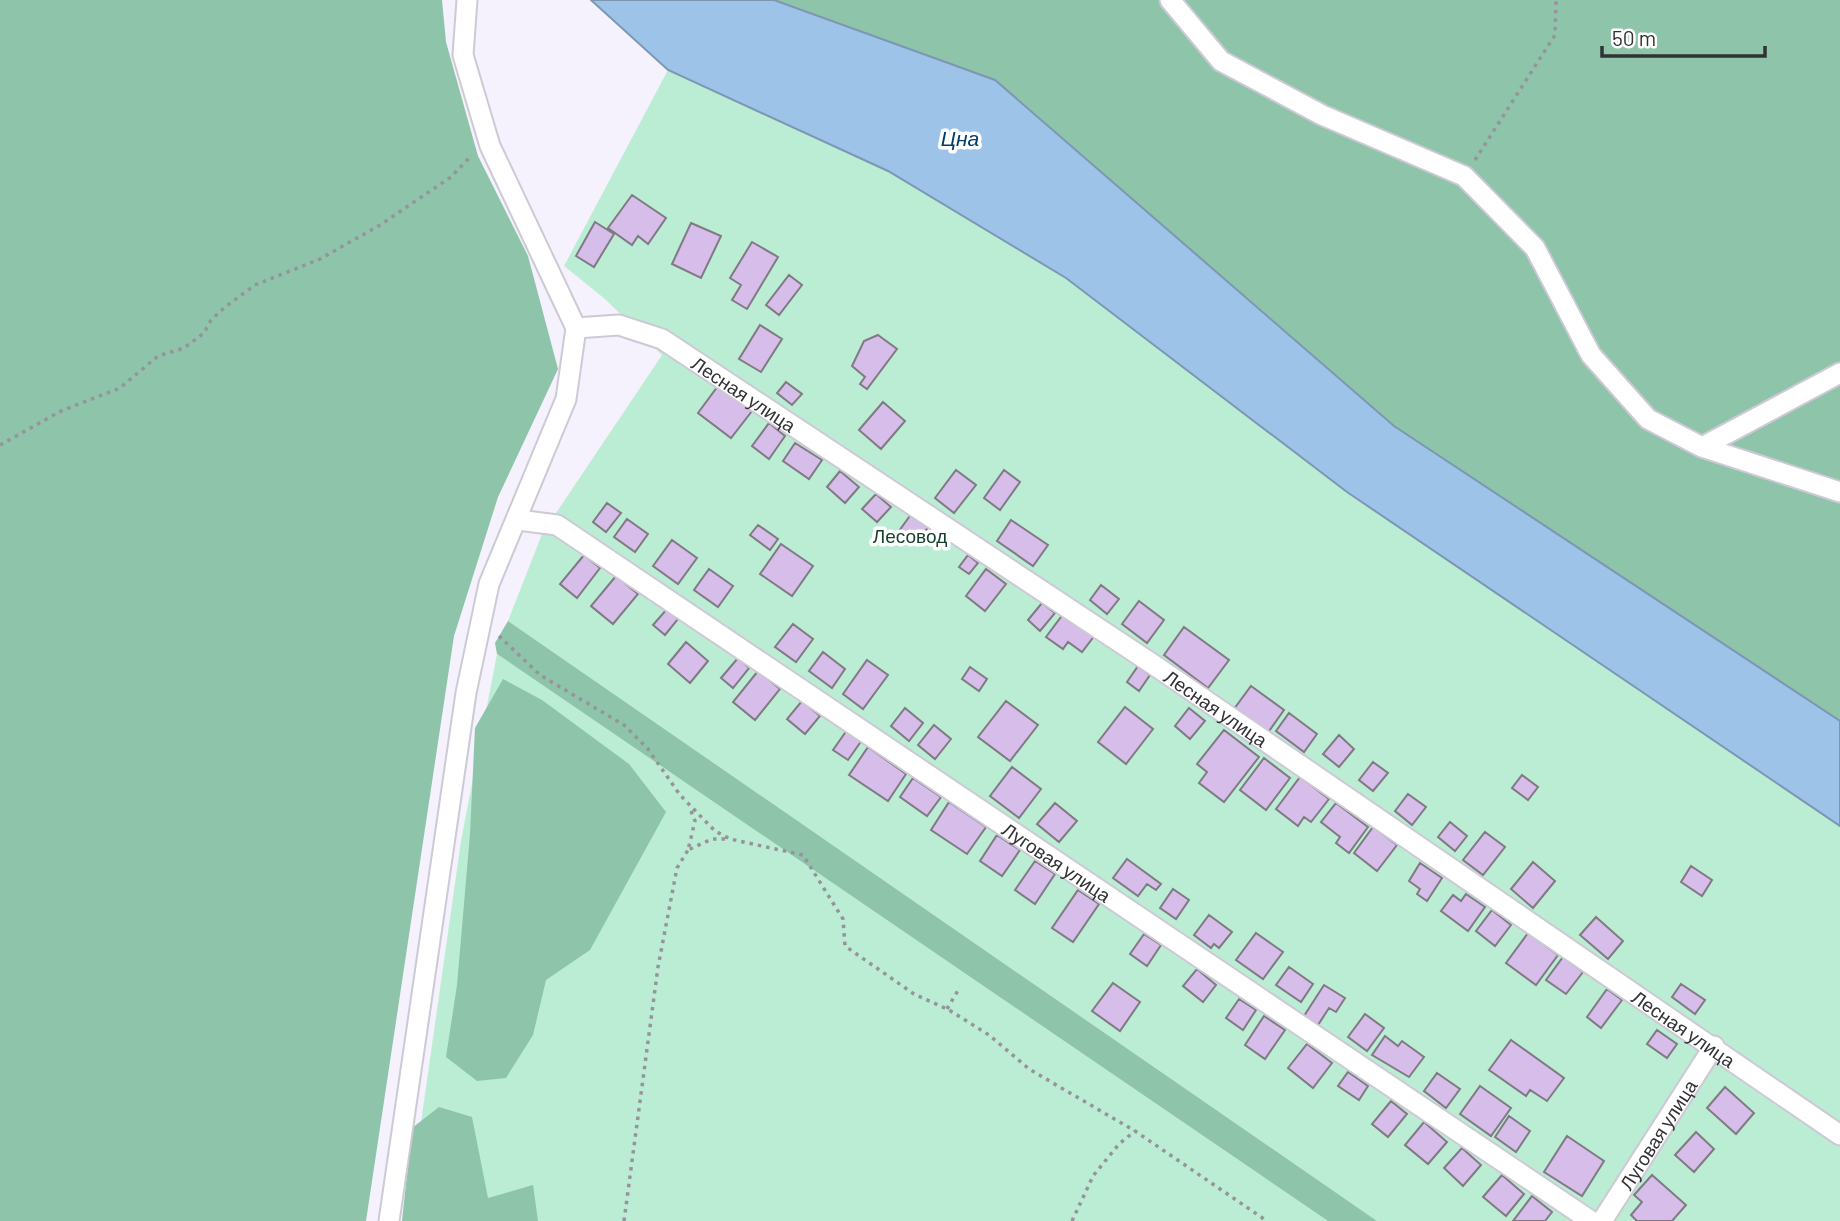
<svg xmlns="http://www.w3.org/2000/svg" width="1840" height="1221" viewBox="0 0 1840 1221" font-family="Barlow,sans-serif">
	<rect width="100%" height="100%" fill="#f5f1fd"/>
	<path fill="#bbedd4" d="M 668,70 L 888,171 L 1066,278 L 1347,492 L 1840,826 L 1840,1221 L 1377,1221 L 508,621 L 542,534 L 662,355 L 605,299 L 564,266 Z
		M 497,654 L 1328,1221 L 407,1221 L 461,841 Z"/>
	<path fill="#8ec4a9" d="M 0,0 L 442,0 L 446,42 L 478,156 L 528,256 L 558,369 L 498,497 L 454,636 L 366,1221 L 0,1221 Z
		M 774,0 L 1840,0 L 1840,721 L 1393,426 L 995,80 Z
		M 508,621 L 1377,1221 L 1328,1221 L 497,654 L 495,643 Z
		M 503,679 L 542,700 L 629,764 L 666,812 L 590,950 L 546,980 L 533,1035 L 506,1078 L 477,1081 L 446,1057 L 457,985 L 470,834 L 475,728 Z
		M 439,1107 L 472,1117 L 488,1198 L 533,1185 L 538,1221 L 402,1221 L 412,1128 Z"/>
	<path fill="#9dc3e9" stroke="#7d97b3" stroke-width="2" d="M 591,0 L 774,0 L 995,80 L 1394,426 L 1840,721 L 1840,826 L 1347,492 L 1066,278 L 888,171 L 668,70 Z"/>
	<path fill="#d7bde9" stroke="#7f7a83" stroke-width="2" d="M 632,195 L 666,218 L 648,244 L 638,236 L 632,245 L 608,228 Z
		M 595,222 L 614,234 L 594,267 L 576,256 Z
		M 691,223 L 721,236 L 701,278 L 672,264 Z
		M 752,242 L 778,257 L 747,309 L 732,300 L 741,285 L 730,278 Z
		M 789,275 L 802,285 L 779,315 L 766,305 Z
		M 760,325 L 782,339 L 761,372 L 739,359 Z
		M 878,335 L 897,349 L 867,389 L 860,384 L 865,377 L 852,366 L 864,341 Z
		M 786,382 L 802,394 L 792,405 L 777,393 Z
		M 718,386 L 752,411 L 731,438 L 698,413 Z
		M 883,402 L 905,421 L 881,449 L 859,430 Z
		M 769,423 L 785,436 L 769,459 L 752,446 Z
		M 795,443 L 822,460 L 809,479 L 783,461 Z
		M 956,470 L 976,485 L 954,513 L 935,498 Z
		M 1004,470 L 1020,482 L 1000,510 L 984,498 Z
		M 840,471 L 859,487 L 845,503 L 827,487 Z
		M 876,494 L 891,507 L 877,522 L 862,509 Z
		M 607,503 L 621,513 L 606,532 L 593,522 Z
		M 912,513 L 929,526 L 916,544 L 899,531 Z
		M 627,519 L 648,534 L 635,552 L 614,537 Z
		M 1011,520 L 1048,545 L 1033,566 L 997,541 Z
		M 758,525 L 778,539 L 770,550 L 750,535 Z
		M 672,540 L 697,558 L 678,584 L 653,566 Z
		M 781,544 L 813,566 L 792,596 L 760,574 Z
		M 584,555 L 600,568 L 577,598 L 560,584 Z
		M 968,555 L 978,563 L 969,574 L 959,567 Z
		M 709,569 L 733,586 L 718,607 L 694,590 Z
		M 986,569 L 1006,584 L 985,611 L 966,596 Z
		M 616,576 L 638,594 L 613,624 L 591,606 Z
		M 1101,585 L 1119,599 L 1107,614 L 1090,600 Z
		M 1139,601 L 1164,620 L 1147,643 L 1122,624 Z
		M 1042,603 L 1055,613 L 1040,631 L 1028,620 Z
		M 666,610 L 678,619 L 665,635 L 653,625 Z
		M 1064,613 L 1095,635 L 1082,652 L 1068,642 L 1063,649 L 1046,637 Z
		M 793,624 L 813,639 L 796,662 L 775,647 Z
		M 1184,627 L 1229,660 L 1208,688 L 1164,655 Z
		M 686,642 L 708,661 L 690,683 L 668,664 Z
		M 823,652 L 845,669 L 832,688 L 809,671 Z
		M 738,658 L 749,668 L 733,688 L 721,678 Z
		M 867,660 L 888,675 L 863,709 L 843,694 Z
		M 1138,666 L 1150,675 L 1139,691 L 1127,682 Z
		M 970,667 L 987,679 L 979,691 L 962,679 Z
		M 758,671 L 780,689 L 755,720 L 733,702 Z
		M 1251,686 L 1284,710 L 1267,734 L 1234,709 Z
		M 802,701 L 820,716 L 805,734 L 787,719 Z
		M 1006,701 L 1038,725 L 1010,761 L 978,737 Z
		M 1125,707 L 1153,729 L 1126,764 L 1098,742 Z
		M 905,708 L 923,723 L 909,741 L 891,726 Z
		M 1189,708 L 1205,721 L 1190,739 L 1175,726 Z
		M 1289,713 L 1317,734 L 1304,752 L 1276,731 Z
		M 934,725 L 951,739 L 935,759 L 918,745 Z
		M 847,730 L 862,740 L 848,760 L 833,750 Z
		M 1224,730 L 1259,757 L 1224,802 L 1199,783 L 1207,772 L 1197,764 Z
		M 1339,735 L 1354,749 L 1339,767 L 1323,754 Z
		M 868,747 L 906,774 L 888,801 L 849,775 Z
		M 1264,758 L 1290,778 L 1266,810 L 1240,790 Z
		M 1373,762 L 1388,773 L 1373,791 L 1359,780 Z
		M 1012,767 L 1041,789 L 1019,818 L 990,796 Z
		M 1522,775 L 1538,787 L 1528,800 L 1512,788 Z
		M 1300,777 L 1329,799 L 1311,822 L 1304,817 L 1298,826 L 1276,809 Z
		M 913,778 L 941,797 L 927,816 L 900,797 Z
		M 1408,794 L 1426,807 L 1412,825 L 1395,811 Z
		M 949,802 L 986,827 L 967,854 L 931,830 Z
		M 1055,803 L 1077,821 L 1059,842 L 1037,824 Z
		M 1336,803 L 1368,827 L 1349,853 L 1336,843 L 1340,837 L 1321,822 Z
		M 1450,822 L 1467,836 L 1455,851 L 1438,837 Z
		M 1373,827 L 1397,845 L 1377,871 L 1354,853 Z
		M 1485,832 L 1505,847 L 1483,875 L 1463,860 Z
		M 997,835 L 1020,850 L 1002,876 L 980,861 Z
		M 1127,859 L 1161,884 L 1156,890 L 1147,884 L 1138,896 L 1113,878 Z
		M 1035,861 L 1055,874 L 1035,904 L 1015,890 Z
		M 1533,862 L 1555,881 L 1533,908 L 1511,889 Z
		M 1420,863 L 1442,878 L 1427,901 L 1417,894 L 1420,889 L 1409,881 Z
		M 1691,866 L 1712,880 L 1702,896 L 1681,882 Z
		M 1173,889 L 1189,900 L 1176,919 L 1160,908 Z
		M 1078,890 L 1099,904 L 1073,942 L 1052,928 Z
		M 1466,894 L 1485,907 L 1468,931 L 1441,911 L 1453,895 L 1461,901 Z
		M 1492,910 L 1511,925 L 1495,946 L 1476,931 Z
		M 1209,915 L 1232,932 L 1219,948 L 1214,944 L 1211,948 L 1194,935 Z
		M 1596,917 L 1623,941 L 1608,959 L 1580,935 Z
		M 1256,933 L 1283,952 L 1263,979 L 1236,960 Z
		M 1528,933 L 1558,955 L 1536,985 L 1506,963 Z
		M 1144,934 L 1161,945 L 1147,966 L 1130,954 Z
		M 1563,957 L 1583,972 L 1566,994 L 1546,980 Z
		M 1289,967 L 1313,984 L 1301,1002 L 1276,985 Z
		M 1197,969 L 1216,985 L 1203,1002 L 1183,986 Z
		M 1113,983 L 1140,1002 L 1120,1031 L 1092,1011 Z
		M 1681,984 L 1705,1000 L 1695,1014 L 1672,997 Z
		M 1324,985 L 1345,998 L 1336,1012 L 1329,1008 L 1318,1025 L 1304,1016 Z
		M 1607,989 L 1622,1000 L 1601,1028 L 1587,1017 Z
		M 1239,999 L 1256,1010 L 1243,1030 L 1226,1018 Z
		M 1365,1014 L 1384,1028 L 1367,1051 L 1348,1037 Z
		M 1264,1016 L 1285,1030 L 1265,1059 L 1245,1045 Z
		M 1657,1030 L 1677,1044 L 1667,1058 L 1647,1044 Z
		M 1385,1036 L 1398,1046 L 1402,1041 L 1424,1057 L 1409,1077 L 1372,1055 Z
		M 1511,1040 L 1564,1078 L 1547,1101 L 1530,1090 L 1526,1096 L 1489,1070 Z
		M 1307,1044 L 1332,1063 L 1313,1088 L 1288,1068 Z
		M 1348,1072 L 1368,1086 L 1359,1100 L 1338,1086 Z
		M 1437,1073 L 1460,1089 L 1446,1108 L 1424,1091 Z
		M 1480,1086 L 1511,1108 L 1491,1136 L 1460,1114 Z
		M 1725,1087 L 1754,1113 L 1736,1134 L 1707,1108 Z
		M 1391,1101 L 1407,1114 L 1388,1137 L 1372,1124 Z
		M 1509,1116 L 1530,1131 L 1516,1152 L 1495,1137 Z
		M 1424,1122 L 1447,1142 L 1428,1164 L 1405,1145 Z
		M 1696,1132 L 1714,1149 L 1694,1172 L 1675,1155 Z
		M 1567,1136 L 1604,1161 L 1582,1196 L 1544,1172 Z
		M 1462,1148 L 1481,1165 L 1463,1186 L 1444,1168 Z
		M 1502,1175 L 1524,1194 L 1506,1216 L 1483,1197 Z
		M 1652,1175 L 1686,1205 L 1672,1221 L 1637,1221 L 1631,1215 L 1642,1202 L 1634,1195 Z
		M 1532,1196 L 1552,1212 L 1545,1221 L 1513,1221 Z"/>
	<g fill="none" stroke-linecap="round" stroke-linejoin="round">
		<defs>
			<g id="street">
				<path d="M 1170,0 L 1221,61 L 1322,115 L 1464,176 L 1535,248 L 1591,355 L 1648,419 L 1702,447 L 1840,373"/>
				<path id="s1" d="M 576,328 L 619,325 L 662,339 L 1154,665 L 1840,1135"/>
				<path d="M 1702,447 L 1840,492"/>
				<path id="s2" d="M 518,520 L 557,525 L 1591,1221"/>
				<path d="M 389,1221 L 466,693 L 489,584 L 566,399 L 576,328 L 490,146 L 463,55 L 467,0"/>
				<path id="s3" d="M 1602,1221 L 1714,1046"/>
			</g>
		</defs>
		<use href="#street" stroke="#cdc9d5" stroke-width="23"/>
		<path stroke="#96939c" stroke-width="3.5" stroke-dasharray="3.5 5" stroke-linecap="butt" d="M 1475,160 L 1555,35 L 1556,0
			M 0,445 L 61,411 L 120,388 L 158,356 L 184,348 L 204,333 L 211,320 L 225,307 L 255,285 L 320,259 L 380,225 L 451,177 L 472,155
			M 499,636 L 540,675 L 624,725 L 648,749 L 680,795 L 715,831 L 730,839 L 803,855 L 843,919 L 845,946 L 914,994 L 949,1010 L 989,1035 L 1029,1069 L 1135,1131 L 1267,1221
			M 691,811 L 695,821 L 688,850 L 712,839 L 728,839
			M 947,1009 L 960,987
			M 624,1221 L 658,967 L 677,868 L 688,850
			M 1072,1221 L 1093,1176 L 1119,1144 L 1135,1131"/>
		<use href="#street" stroke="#fff" stroke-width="19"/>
	</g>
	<g text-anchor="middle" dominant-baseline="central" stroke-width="7" stroke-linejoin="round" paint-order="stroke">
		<g font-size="19" fill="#323135" stroke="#fff">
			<text stroke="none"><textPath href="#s1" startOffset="187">Лесная улица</textPath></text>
			<text stroke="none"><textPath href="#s1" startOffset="754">Лесная улица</textPath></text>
			<text stroke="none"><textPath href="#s2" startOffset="642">Луговая улица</textPath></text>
			<text stroke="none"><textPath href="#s1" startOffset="1321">Лесная улица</textPath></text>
			<text stroke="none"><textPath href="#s3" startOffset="103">Луговая улица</textPath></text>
		</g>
		<g font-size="19" fill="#16412f" stroke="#fff">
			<text x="910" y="535">Лесовод</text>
		</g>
		<g font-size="21" font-style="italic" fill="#003d6b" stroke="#fff">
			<text x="960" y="137">Цна</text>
		</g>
	</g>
	<path d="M1602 46v10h163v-10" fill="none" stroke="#323135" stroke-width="3.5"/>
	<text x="1612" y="46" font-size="21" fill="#323135" stroke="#ffffff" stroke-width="5" paint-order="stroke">50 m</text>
</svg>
